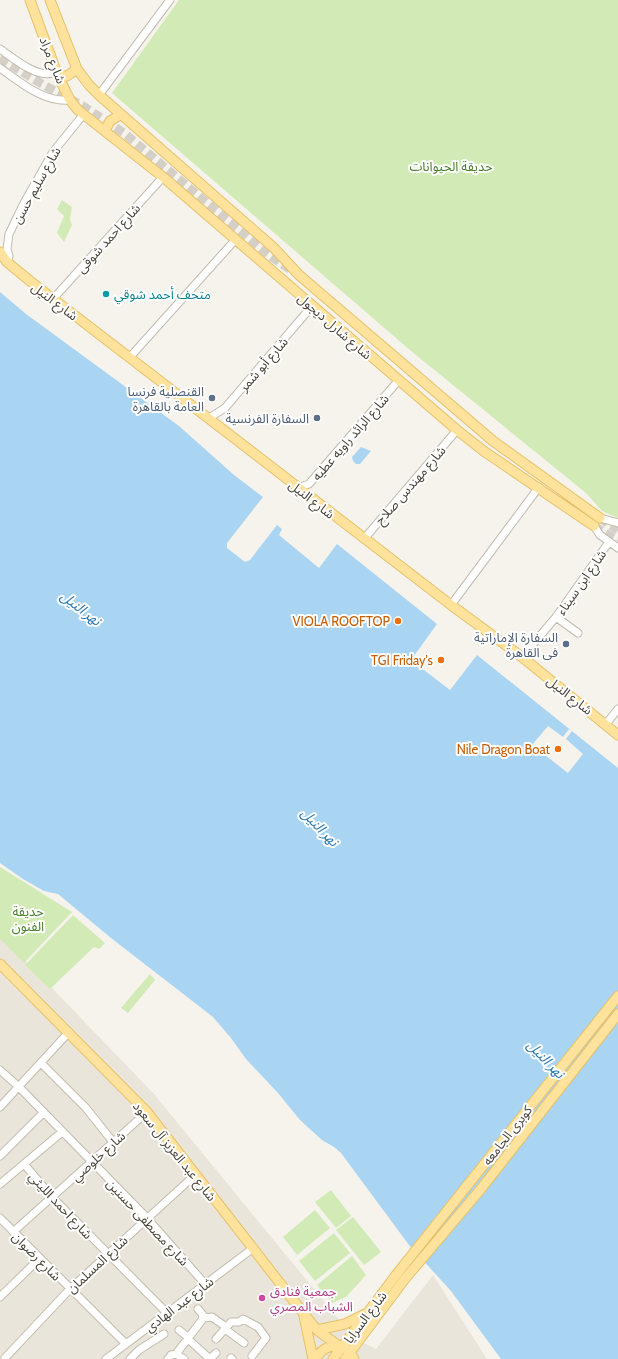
<svg xmlns="http://www.w3.org/2000/svg" width="618" height="1359" viewBox="0 0 618 1359" font-family="Cabin,'Noto Sans Arabic',sans-serif">
	<rect width="100%" height="100%" fill="#f6f3ec"/>
	<path fill="#eae5da" d="M 0,934 L 154,1094 L 354,1338 L 376,1349 L 433,1275 L 487,1359 L 0,1359 Z"/>
	<path fill="#d2eab5" d="M 179,0 L 618,0 L 618,518 L 602,511 L 586,493 L 411,351 L 112,93 Z
		M 62,200 L 72,207 L 70,219 L 72,225 L 64,242 L 57,233 L 64,216 L 57,209 Z
		M 0,867 L 72,912 L 24,963 L 0,939 Z
		M 73,915 L 105,943 L 99,949 L 94,947 L 50,989 L 25,965 Z
		M 150,974 L 155,980 L 128,1013 L 121,1008 Z
		M 331,1190 L 351,1216 L 336,1228 L 315,1202 Z
		M 315,1210 L 330,1228 L 297,1255 L 283,1237 Z
		M 353,1217 L 381,1252 L 364,1265 L 336,1230 Z
		M 334,1233 L 350,1253 L 315,1281 L 299,1261 Z
		M 352,1256 L 366,1275 L 346,1297 L 332,1303 L 317,1285 Z"/>
	<path fill="#a9d4f2" d="M 0,292 L 26,314 L 179,426 L 234,475 L 263,497 L 227,543 L 227,548 L 245,562 L 250,560 L 277,525 L 282,529 L 279,535 L 319,568 L 337,544 L 437,624 L 411,660 L 450,690 L 477,655 L 618,768 L 618,1359 L 501,1359 L 451,1291 L 409,1245 L 341,1153 L 334,1147 L 322,1140 L 300,1120 L 278,1093 L 246,1059 L 231,1038 L 213,1017 L 111,938 L 58,894 L 44,891 L 23,879 L 0,863 Z
		M 361,447 L 371,451 L 360,464 L 356,464 L 353,461 L 352,457 Z"/>
	<path fill="#f6f3ec" d="M 548,726 L 563,737 L 569,729 L 572,731 L 566,739 L 583,754 L 568,773 L 532,745 Z"/>
	<g fill="none" stroke-linecap="round" stroke-linejoin="round">
		<path stroke="#d4d0c8" stroke-width="9" stroke-dasharray="9 4.5" stroke-linecap="butt" d="M 0,58 L 42,84 L 83,106 L 124,133 L 269,255 L 294,272
			M 600,518 L 618,530
			M 594,526 L 618,541"/>
		<defs>
			<path id="minor" d="M 0,49 C 13,58 41,82 56,71
				M 0,68 C 20,82 44,103 70,100
				M 99,95 L 170,0
				M 7,262 L 9,256 L 7,249 L 9,234 L 24,203 L 53,152 L 83,115
				M 53,299 L 163,177
				M 130,357 L 236,239
				M 209,418 L 225,408 L 312,306
				M 298,488 L 309,484 L 398,381
				M 600,518 L 618,523
				M 594,526 L 600,535 L 618,548
				M 364,539 L 457,430
				M 451,605 L 539,487
				M 556,617 L 578,633
				M 522,657 L 556,617 L 609,542
				M 606,724 L 618,709
				M 41,1063 L 86,1108 L 113,1142
				M 0,1070 L 19,1087 L 147,1218 L 205,1284
				M 0,1107 L 69,1032
				M 0,1156 L 44,1112
				M 24,1164 L 52,1197 L 167,1313
				M 0,1184 L 62,1132
				M 0,1218 L 126,1344
				M 13,1232 L 147,1112
				M 0,1297 L 39,1259
				M 203,1318 L 212,1317 L 226,1327
				M 225,1329 L 244,1343
				M 179,1330 L 189,1338
				M 188,1339 L 210,1359
				M 216,1339 L 231,1322 L 239,1322 L 243,1319 L 258,1327 L 266,1338 L 252,1356
				M 176,1354 L 202,1320 L 203,1315 L 198,1309
				M 176,1354 L 184,1359
				M 5,1358 L 70,1289 L 195,1175
				M 231,1358 L 232,1359
				M 106,1359 L 252,1249
				M 130,1359 L 139,1350 L 164,1334
				M 168,1359 L 171,1355 L 176,1354
				M 210,1359 L 216,1353"/>
			<path id="major" d="M 30,0 L 58,76 L 70,100 L 78,110 L 163,177 L 457,430 L 485,452 L 594,526
				M 50,0 L 77,69 L 89,85 L 99,95 L 274,248 L 299,275 L 493,441 L 600,518
				M 58,76 L 67,76 L 77,69
				M 105,131 L 110,121 L 120,115
				M 0,252 L 7,262 L 30,281 L 451,605 L 522,657 L 618,735
				M 0,964 L 147,1112 L 304,1314 L 317,1330 L 339,1346
				M 304,1316 L 313,1359
				M 317,1330 L 345,1324 L 365,1314
				M 316,1359 C 324,1342 346,1342 354,1359
				M 333,1359 L 396,1275 L 618,996
				M 345,1359 L 404,1280 L 480,1190 L 618,1014"/>
		</defs>
		<use href="#minor" stroke="#c2bbae" stroke-width="9"/>
		<use href="#major" stroke="#e6c16a" stroke-width="11"/>
		<use href="#minor" stroke="#fff" stroke-width="7"/>
		<use href="#major" stroke="#ffe39c" stroke-width="9"/>
	</g>
	<circle fill="#0f9aa8" stroke="#fff" stroke-width="1.5" cx="106" cy="294" r="4"/>
	<g fill="#5c6f8a" stroke="#fff" stroke-width="1.5">
		<circle cx="212" cy="398" r="4"/>
		<circle cx="317" cy="418" r="4"/>
		<circle cx="566" cy="644" r="4"/>
	</g>
	<g fill="#e8710a" stroke="#fff" stroke-width="1.5">
		<circle cx="398" cy="621" r="4"/>
		<circle cx="441" cy="660" r="4"/>
		<circle cx="558" cy="749" r="4"/>
	</g>
	<circle fill="#d1479c" stroke="#fff" stroke-width="1.5" cx="262" cy="1298" r="4"/>
	<g text-anchor="middle" dominant-baseline="central" stroke-width="4" stroke-linejoin="round" paint-order="stroke">
		<g font-size="13" fill="#4b4439" stroke="#fff">
			<text transform="translate(53 60) rotate(68)">شارع مراد</text>
			<text transform="translate(36 185) rotate(-61)">شارع سليم حسن</text>
			<text transform="translate(108 238) rotate(-48)">شارع احمد شوقى</text>
			<text transform="translate(55 301) rotate(37)">شارع النيل</text>
			<text transform="translate(335 326) rotate(41)">شارع شارل ديجول</text>
			<text transform="translate(263 364) rotate(-49)">شارع أبو شمر</text>
			<text transform="translate(350 437) rotate(-49)">شارع الرائد راويه عطيه</text>
			<text transform="translate(410 485) rotate(-49)">شارع مهندس صلاح</text>
			<text transform="translate(312 499) rotate(38)">شارع النيل</text>
			<text transform="translate(581 582) rotate(-55)">شارع ابن سيناء</text>
			<text transform="translate(570 695) rotate(38)">شارع النيل</text>
			<text transform="translate(507 1135) rotate(-52)">كوبرى الجامعه</text>
			<text transform="translate(175 1151) rotate(51)">شارع عبد العزيز آل سعود</text>
			<text transform="translate(98 1156) rotate(-42)">شارع خلوصي</text>
			<text transform="translate(61 1205) rotate(47)">شارع احمد الليثي</text>
			<text transform="translate(148 1222) rotate(47)">شارع مصطفى حسنين</text>
			<text transform="translate(37 1256) rotate(45)">شارع رضوان</text>
			<text transform="translate(97 1264) rotate(-43)">شارع المسلمان</text>
			<text transform="translate(179 1304) rotate(-37)">شارع عبد الهادي</text>
			<text transform="translate(365 1317) rotate(-53)">شارع السرايا</text>
		</g>
		<g font-size="13" fill="#4a7f2a" stroke="#fff">
			<text x="451" y="166">حديقة الحيوانات</text>
			<text x="28" y="911">حديقة<tspan x="28" dy="15">الفنون</tspan></text>
		</g>
		<g font-size="13" fill="#0d838f" stroke="#fff" text-anchor="start">
			<text x="114" y="294">متحف أحمد شوقي</text>
		</g>
		<g font-size="13" fill="#4e5e75" stroke="#fff" text-anchor="end">
			<text x="204" y="391">القنصلية فرنسا<tspan x="204" dy="15">العامة بالقاهرة</tspan></text>
			<text x="309" y="418">السفارة الفرنسية</text>
			<text x="558" y="637">السفارة الإماراتية<tspan x="558" dy="15">فى القاهرة</tspan></text>
		</g>
		<g font-size="13" fill="#c56008" stroke="#fff" text-anchor="end">
			<text x="390" y="621">VIOLA ROOFTOP</text>
			<text x="433" y="660">TGI Friday's</text>
			<text x="550" y="749">Nile Dragon Boat</text>
		</g>
		<g font-size="13" fill="#b23c85" stroke="#fff" text-anchor="start">
			<text x="270" y="1291">جمعية فنادق<tspan x="270" dy="15">الشباب المصري</tspan></text>
		</g>
		<g font-size="14" font-style="italic" fill="#2e7ab2" stroke="#fff">
			<text transform="translate(81 608) rotate(38)">نهر النيل</text>
			<text transform="translate(320 827) rotate(46)">نهر النيل</text>
			<text transform="translate(546 1059) rotate(46)">نهر النيل</text>
		</g>
	</g>
</svg>
